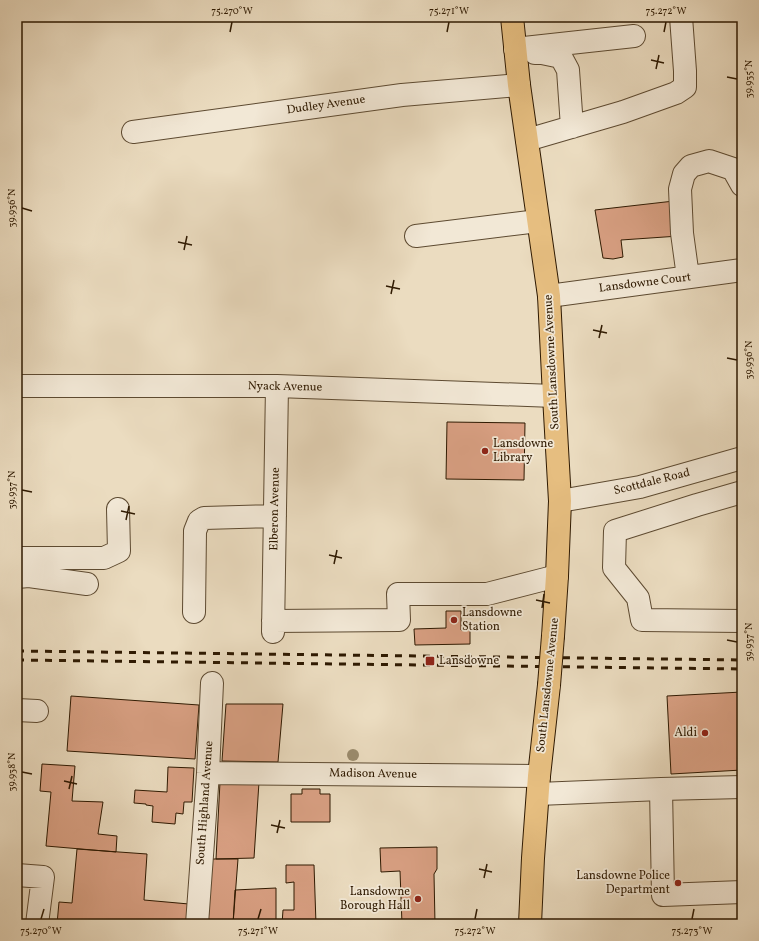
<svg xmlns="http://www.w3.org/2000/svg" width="759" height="941" viewBox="0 0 759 941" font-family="Vollkorn,serif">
	<rect width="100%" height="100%" fill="#ebdcc0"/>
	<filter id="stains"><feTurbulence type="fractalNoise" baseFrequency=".005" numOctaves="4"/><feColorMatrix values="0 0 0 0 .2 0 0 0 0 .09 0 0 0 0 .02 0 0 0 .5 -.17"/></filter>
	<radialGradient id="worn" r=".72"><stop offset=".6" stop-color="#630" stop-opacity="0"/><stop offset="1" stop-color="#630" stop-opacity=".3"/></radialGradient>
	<path fill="#d9a083" stroke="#2e1901" d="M 674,201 L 679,236 L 621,240 L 623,257 L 613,259 L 603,258 L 595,210 Z
		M 447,422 L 525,423 L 524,480 L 446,479 Z
		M 446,611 L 461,611 L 461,630 L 470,630 L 470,644 L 415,645 L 414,629 L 446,628 Z
		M 742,692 L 742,770 L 671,774 L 667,696 Z
		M 71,696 L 199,705 L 195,759 L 67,751 Z
		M 226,704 L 283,704 L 278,762 L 222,761 Z
		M 42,764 L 75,766 L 72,801 L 103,802 L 98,834 L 117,836 L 116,852 L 46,846 L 51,792 L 40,791 Z
		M 168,767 L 194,768 L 192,802 L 184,802 L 183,814 L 176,813 L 175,824 L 152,822 L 153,806 L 146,805 L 146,804 L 134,803 L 135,790 L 167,792 Z
		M 220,782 L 259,782 L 254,858 L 216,859 Z
		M 302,789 L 320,789 L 320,794 L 330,794 L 330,822 L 291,822 L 291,794 L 302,794 Z
		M 437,847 L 437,869 L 434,874 L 435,924 L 402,924 L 400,871 L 381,872 L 380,848 Z
		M 77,849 L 147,854 L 144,900 L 189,904 L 188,924 L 57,924 L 59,902 L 72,903 Z
		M 212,859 L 238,859 L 233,924 L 208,924 Z
		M 286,865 L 314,865 L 316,924 L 282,924 L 283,910 L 294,910 L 294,882 L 286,883 Z
		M 276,888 L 276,924 L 280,924 L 233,924 L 235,890 Z"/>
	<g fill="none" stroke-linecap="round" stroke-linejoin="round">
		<defs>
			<path id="minor" d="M 515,49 L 634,36
				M 535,53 L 542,53 L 561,57 L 568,70 L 572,127
				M 133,132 L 402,95 L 519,85
				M 527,140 L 623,112 L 676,93 L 685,87 L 685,71 L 681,17
				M 416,236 L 538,221
				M 688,277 L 682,233 L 680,189 L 684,174 L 691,166 L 709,161 L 733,169 L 742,185
				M 549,296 L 742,270
				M 17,386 L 277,386 L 554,396
				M 742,492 L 697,505 L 615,531 L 614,568 L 638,598 L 642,620 L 742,621
				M 560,501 L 640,487 L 742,458
				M 17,558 L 104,558 L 119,551 L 118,509
				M 17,577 L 29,576 L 87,584
				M 194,612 L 195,531 L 199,521 L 204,518 L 275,516
				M 273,621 L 399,620 L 398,594 L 487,594 L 557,576
				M 273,632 L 277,386
				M 17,710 L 37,711
				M 208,773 L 539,776
				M 742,787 L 661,789 L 663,895 L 742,892
				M 538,794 L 661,789
				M 17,875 L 43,877 L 37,924
				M 197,924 L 208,773 L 212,683"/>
			<path id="major" d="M 512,17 L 519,85 L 549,296 L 554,396 L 560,501 L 557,576 L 553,636
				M 530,924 L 533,858 L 539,776 L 549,685"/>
		</defs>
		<use href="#minor" stroke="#5d4a31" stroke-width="24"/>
		<use href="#major" stroke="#2e1901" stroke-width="24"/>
		<use href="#minor" stroke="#f2e8d6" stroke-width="22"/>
		<use href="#major" stroke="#e6be80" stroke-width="22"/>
		<path stroke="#2e1901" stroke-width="3" stroke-dasharray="7 7" stroke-linecap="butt" d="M 17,651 L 742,660
			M 17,660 L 742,669"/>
		<defs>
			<path id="major-bridge" d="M 549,685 L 553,636"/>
		</defs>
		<use href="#major-bridge" stroke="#2e1901" stroke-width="24" stroke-linecap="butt"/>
		<use href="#major-bridge" stroke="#e6be80" stroke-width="22"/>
	</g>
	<circle fill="#9b8c6e" cx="353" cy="755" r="6"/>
	<path fill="none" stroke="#2e1901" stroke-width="1.5" d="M 230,32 L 232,22M 447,32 L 449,22M 664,32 L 666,22M 651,60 L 664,63M 656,69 L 659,55M 727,77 L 737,79M 22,208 L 32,211M 178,242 L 192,245M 184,250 L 187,236M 386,286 L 400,289M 391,294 L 394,280M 593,330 L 607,333M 599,338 L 602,325M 727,358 L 737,360M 22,490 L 32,492M 121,511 L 135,514M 126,520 L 129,506M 329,555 L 342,558M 334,564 L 337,550M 536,600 L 550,603M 542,608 L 544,594M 727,640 L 737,642M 22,772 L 32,774M 64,781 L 77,784M 69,789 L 72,776M 271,825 L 285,828M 277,833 L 280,820M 479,869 L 492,872M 484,878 L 487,864M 41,919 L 44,909M 258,919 L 261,909M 475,919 L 477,909M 692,919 L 694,909"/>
	<g fill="#8f2418" stroke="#f2e8d6" stroke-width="1.5">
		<circle cx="485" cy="451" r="4"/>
		<circle cx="454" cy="620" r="4"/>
		<rect x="425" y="656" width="10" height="10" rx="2"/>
		<circle cx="705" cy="733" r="4"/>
		<circle cx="678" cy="883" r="4"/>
		<circle cx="418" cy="899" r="4"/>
	</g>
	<g text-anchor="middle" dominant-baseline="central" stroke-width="3.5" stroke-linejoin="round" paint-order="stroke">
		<g font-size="12" fill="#2e1901" stroke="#f2e8d6">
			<text transform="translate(326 105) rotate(-8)">Dudley Avenue</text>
			<text transform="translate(645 283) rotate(-7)">Lansdowne Court</text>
			<text transform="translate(552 362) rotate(-93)">South Lansdowne Avenue</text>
			<text transform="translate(285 387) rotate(1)">Nyack Avenue</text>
			<text transform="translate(652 482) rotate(-14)">Scottdale Road</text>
			<text transform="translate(275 509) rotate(-89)">Elberon Avenue</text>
			<text transform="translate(548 685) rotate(-84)">South Lansdowne Avenue</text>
			<text transform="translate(373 774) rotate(1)">Madison Avenue</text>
			<text transform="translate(205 803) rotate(-86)">South Highland Avenue</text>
		</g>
		<g font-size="12" fill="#2e1901" stroke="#f2e8d6" text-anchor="start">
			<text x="493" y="444">Lansdowne<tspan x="493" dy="14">Library</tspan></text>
			<text x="462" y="613">Lansdowne<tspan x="462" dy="14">Station</tspan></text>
			<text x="439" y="661">Lansdowne</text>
			<text x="697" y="733" text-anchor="end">Aldi</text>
			<text x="670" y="876" text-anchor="end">Lansdowne Police<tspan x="670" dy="14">Department</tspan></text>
			<text x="410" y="892" text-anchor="end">Lansdowne<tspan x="410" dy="14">Borough Hall</tspan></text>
		</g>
	</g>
	<rect width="759" height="941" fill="none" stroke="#ebdcc0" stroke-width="44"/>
	<rect x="22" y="22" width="715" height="897" fill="none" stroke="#2e1901" stroke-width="1.5"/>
	<g font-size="10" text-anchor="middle" fill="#2e1901">
		<text x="232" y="14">75.270°W</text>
		<text x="449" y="14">75.271°W</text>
		<text x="666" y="14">75.272°W</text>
		<text transform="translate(748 79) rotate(-90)" y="4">39.935°N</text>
		<text transform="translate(11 208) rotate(-90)" y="4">39.936°N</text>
		<text transform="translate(748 360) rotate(-90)" y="4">39.936°N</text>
		<text transform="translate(11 490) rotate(-90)" y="4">39.937°N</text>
		<text transform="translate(748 642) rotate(-90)" y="4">39.937°N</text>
		<text transform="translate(11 772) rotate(-90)" y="4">39.938°N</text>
		<text x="41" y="934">75.270°W</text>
		<text x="258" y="934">75.271°W</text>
		<text x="475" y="934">75.272°W</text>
		<text x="692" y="934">75.273°W</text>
	</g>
	<rect width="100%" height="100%" filter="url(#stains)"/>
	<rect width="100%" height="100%" fill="url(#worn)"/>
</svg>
